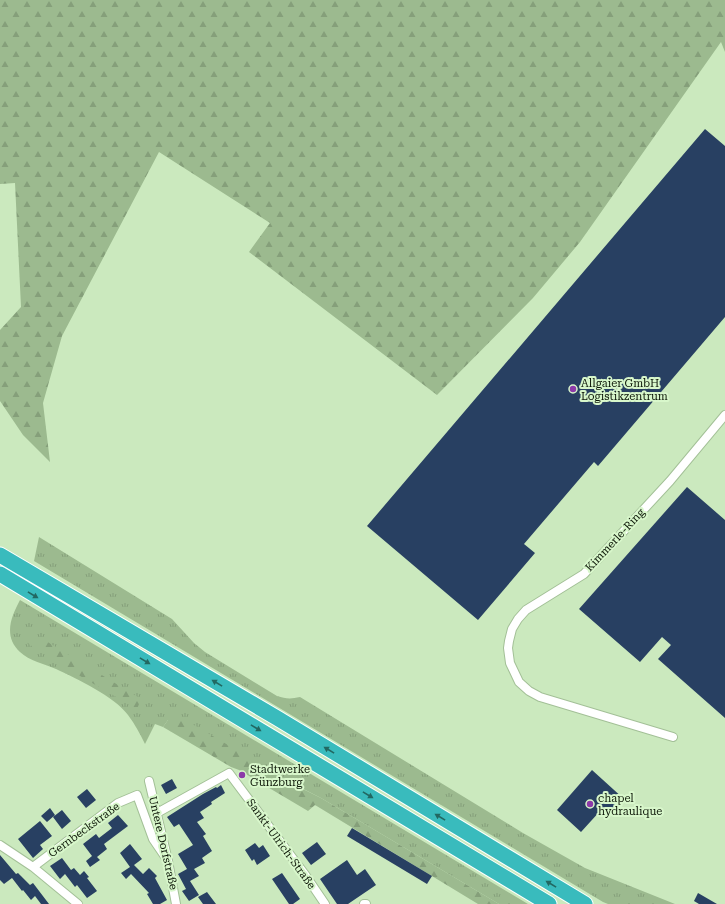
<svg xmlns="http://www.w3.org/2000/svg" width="725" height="904" viewBox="0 0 725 904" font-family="'Roboto Serif',serif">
	<defs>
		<pattern id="grass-tufts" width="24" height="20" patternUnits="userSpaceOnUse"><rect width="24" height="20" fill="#9cba8f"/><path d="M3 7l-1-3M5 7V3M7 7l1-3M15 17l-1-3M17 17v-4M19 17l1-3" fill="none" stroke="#859f7a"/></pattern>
		<pattern id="forest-firs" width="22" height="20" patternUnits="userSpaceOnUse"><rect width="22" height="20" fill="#9cba8f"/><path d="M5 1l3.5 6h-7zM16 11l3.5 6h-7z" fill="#859f7a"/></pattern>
	</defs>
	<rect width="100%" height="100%" fill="#cbe9be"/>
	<path fill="url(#grass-tufts)" d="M 39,537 L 172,619 L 194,643 L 205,652 L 277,696 C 286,699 291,699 300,697 L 523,833 L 585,868 L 675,904 L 608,904 L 603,902 L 34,561 Z
		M 20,600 L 528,904 L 499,904 L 321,798 L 168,720 L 163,727 L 155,724 L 145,744 C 140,734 135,724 128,715 C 114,696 77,679 56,669 C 45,664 29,661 20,652 C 3,636 11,617 20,600 Z"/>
	<path fill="url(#forest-firs)" d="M 0,0 L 725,0 L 725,52 L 721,42 L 580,242 L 533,298 L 437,395 L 249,252 L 270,223 L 159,152 L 62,336 L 43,403 L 50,462 L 23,435 L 0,401 L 0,330 L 21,307 L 15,183 L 0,184 Z
		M 46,641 L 141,699 L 137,709 L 68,669 L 27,643 Z
		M 177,715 L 301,788 L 321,798 L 499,904 L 478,904 L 315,805 L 308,811 L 239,770 L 231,767 L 163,727 L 168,720 Z"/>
	<path fill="#284062" d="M 705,129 L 725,146 L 725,317 L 598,466 L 594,462 L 524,544 L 535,553 L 478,620 L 367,526 Z
		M 687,487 L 725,520 L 725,718 L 658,659 L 671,645 L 662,637 L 640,662 L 579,609 Z
		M 592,770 L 624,799 L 607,816 L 601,810 L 581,832 L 557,810 Z
		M 172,779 L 177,788 L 166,794 L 161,785 Z
		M 221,785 L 225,793 L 211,802 L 212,804 L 200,812 L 204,818 L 197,822 L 206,834 L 203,836 L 212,851 L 202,858 L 205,863 L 194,869 L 199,876 L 190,881 L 199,895 L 189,901 L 182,891 L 186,889 L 178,874 L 187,869 L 178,854 L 193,845 L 179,824 L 174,827 L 167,817 L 203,794 L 216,787 L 217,788 Z
		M 87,789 L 96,800 L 86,808 L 77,797 Z
		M 50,808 L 55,815 L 47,822 L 41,816 Z
		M 62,810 L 71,821 L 62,829 L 53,817 Z
		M 118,815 L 128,826 L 104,844 L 107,849 L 97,857 L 100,860 L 90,867 L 86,861 L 92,856 L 83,844 L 96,834 L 99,838 L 112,828 L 108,823 Z
		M 40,821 L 52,836 L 40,845 L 43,849 L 33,858 L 18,839 Z
		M 352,828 L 432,876 L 427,884 L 347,836 Z
		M 317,842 L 326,854 L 311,865 L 302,853 Z
		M 255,843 L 259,848 L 263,845 L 270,856 L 257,865 L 254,859 L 252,861 L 245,850 Z
		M 130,844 L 142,859 L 134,865 L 143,874 L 149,868 L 157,876 L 155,878 L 167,900 L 160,904 L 153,904 L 147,894 L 149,893 L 131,874 L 126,879 L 121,873 L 130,867 L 120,853 Z
		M 0,855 L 16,874 L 18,873 L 30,885 L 33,883 L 49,904 L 41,904 L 35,896 L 31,900 L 23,890 L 22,891 L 12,878 L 4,884 L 0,880 Z
		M 62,858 L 71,870 L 74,868 L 80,875 L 84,871 L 89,877 L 87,878 L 97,891 L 87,898 L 77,885 L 75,887 L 65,874 L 60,879 L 50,866 Z
		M 347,860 L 357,875 L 365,869 L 376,885 L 348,904 L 337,904 L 320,879 Z
		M 282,873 L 300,899 L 293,904 L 289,904 L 272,879 Z
		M 207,892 L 216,904 L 203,904 L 198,897 Z
		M 698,893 L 717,904 L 699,904 L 694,901 Z"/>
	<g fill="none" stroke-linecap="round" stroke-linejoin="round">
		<defs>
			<path id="minor" d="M 673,737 L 540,697 L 529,691 L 519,682 L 510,663 L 508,648 L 509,641 L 512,629 L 518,619 L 526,610 L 584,574 L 670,481 L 725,415
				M 149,781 L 168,861 L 176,904
				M 157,813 L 229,773 L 306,876 L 325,904
				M 0,845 L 33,867 L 78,904
				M 33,867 L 118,803 L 137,795 L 153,839 L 168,861
				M 364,904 L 366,904"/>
			<path id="motorway" d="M 0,555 L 277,718 L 585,904
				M 0,574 L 549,904"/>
		</defs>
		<use href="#minor" stroke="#a3c097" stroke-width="10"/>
		<use href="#motorway" stroke="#fff" stroke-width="17"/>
		<use href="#minor" stroke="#fff" stroke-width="8"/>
		<use href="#motorway" stroke="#39bbbd" stroke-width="15"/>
	</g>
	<defs><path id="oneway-solid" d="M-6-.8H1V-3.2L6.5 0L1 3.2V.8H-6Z"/></defs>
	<g fill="#226862">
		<use href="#oneway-solid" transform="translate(33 595) rotate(31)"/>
		<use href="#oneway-solid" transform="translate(145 661) rotate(31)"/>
		<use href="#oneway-solid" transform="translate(217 683) rotate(-149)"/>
		<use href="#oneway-solid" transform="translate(256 728) rotate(31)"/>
		<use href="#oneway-solid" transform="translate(329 750) rotate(-149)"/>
		<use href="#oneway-solid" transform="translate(368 795) rotate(31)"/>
		<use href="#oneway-solid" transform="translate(440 817) rotate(-149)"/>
		<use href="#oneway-solid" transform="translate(551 884) rotate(-149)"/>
	</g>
	<g fill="#8c3aa8" stroke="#d8f7cb" stroke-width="1.5">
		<circle cx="573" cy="389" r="4"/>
		<circle cx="242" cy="775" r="4"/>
		<circle cx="590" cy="804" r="4"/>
	</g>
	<g text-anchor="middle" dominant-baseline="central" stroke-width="4" stroke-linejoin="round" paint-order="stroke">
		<g font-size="11" fill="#0c1607" stroke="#d8f7cb" text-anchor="start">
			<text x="581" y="383">Allgaier GmbH<tspan x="581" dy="13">Logistikzentrum</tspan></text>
			<text x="250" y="769">Stadtwerke<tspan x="250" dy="13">Günzburg</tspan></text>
			<text x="598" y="798">chapel<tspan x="598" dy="13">hydraulique</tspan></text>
		</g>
		<g font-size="11" fill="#0c1607" stroke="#d8f7cb">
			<text transform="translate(615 540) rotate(-47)">Kimmerle-Ring</text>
			<text transform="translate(84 830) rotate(-36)">Gernbeckstraße</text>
			<text transform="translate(163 843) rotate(77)">Untere Dorfstraße</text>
			<text transform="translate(281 844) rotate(54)">Sankt-Ulrich-Straße</text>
		</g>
	</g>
</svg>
